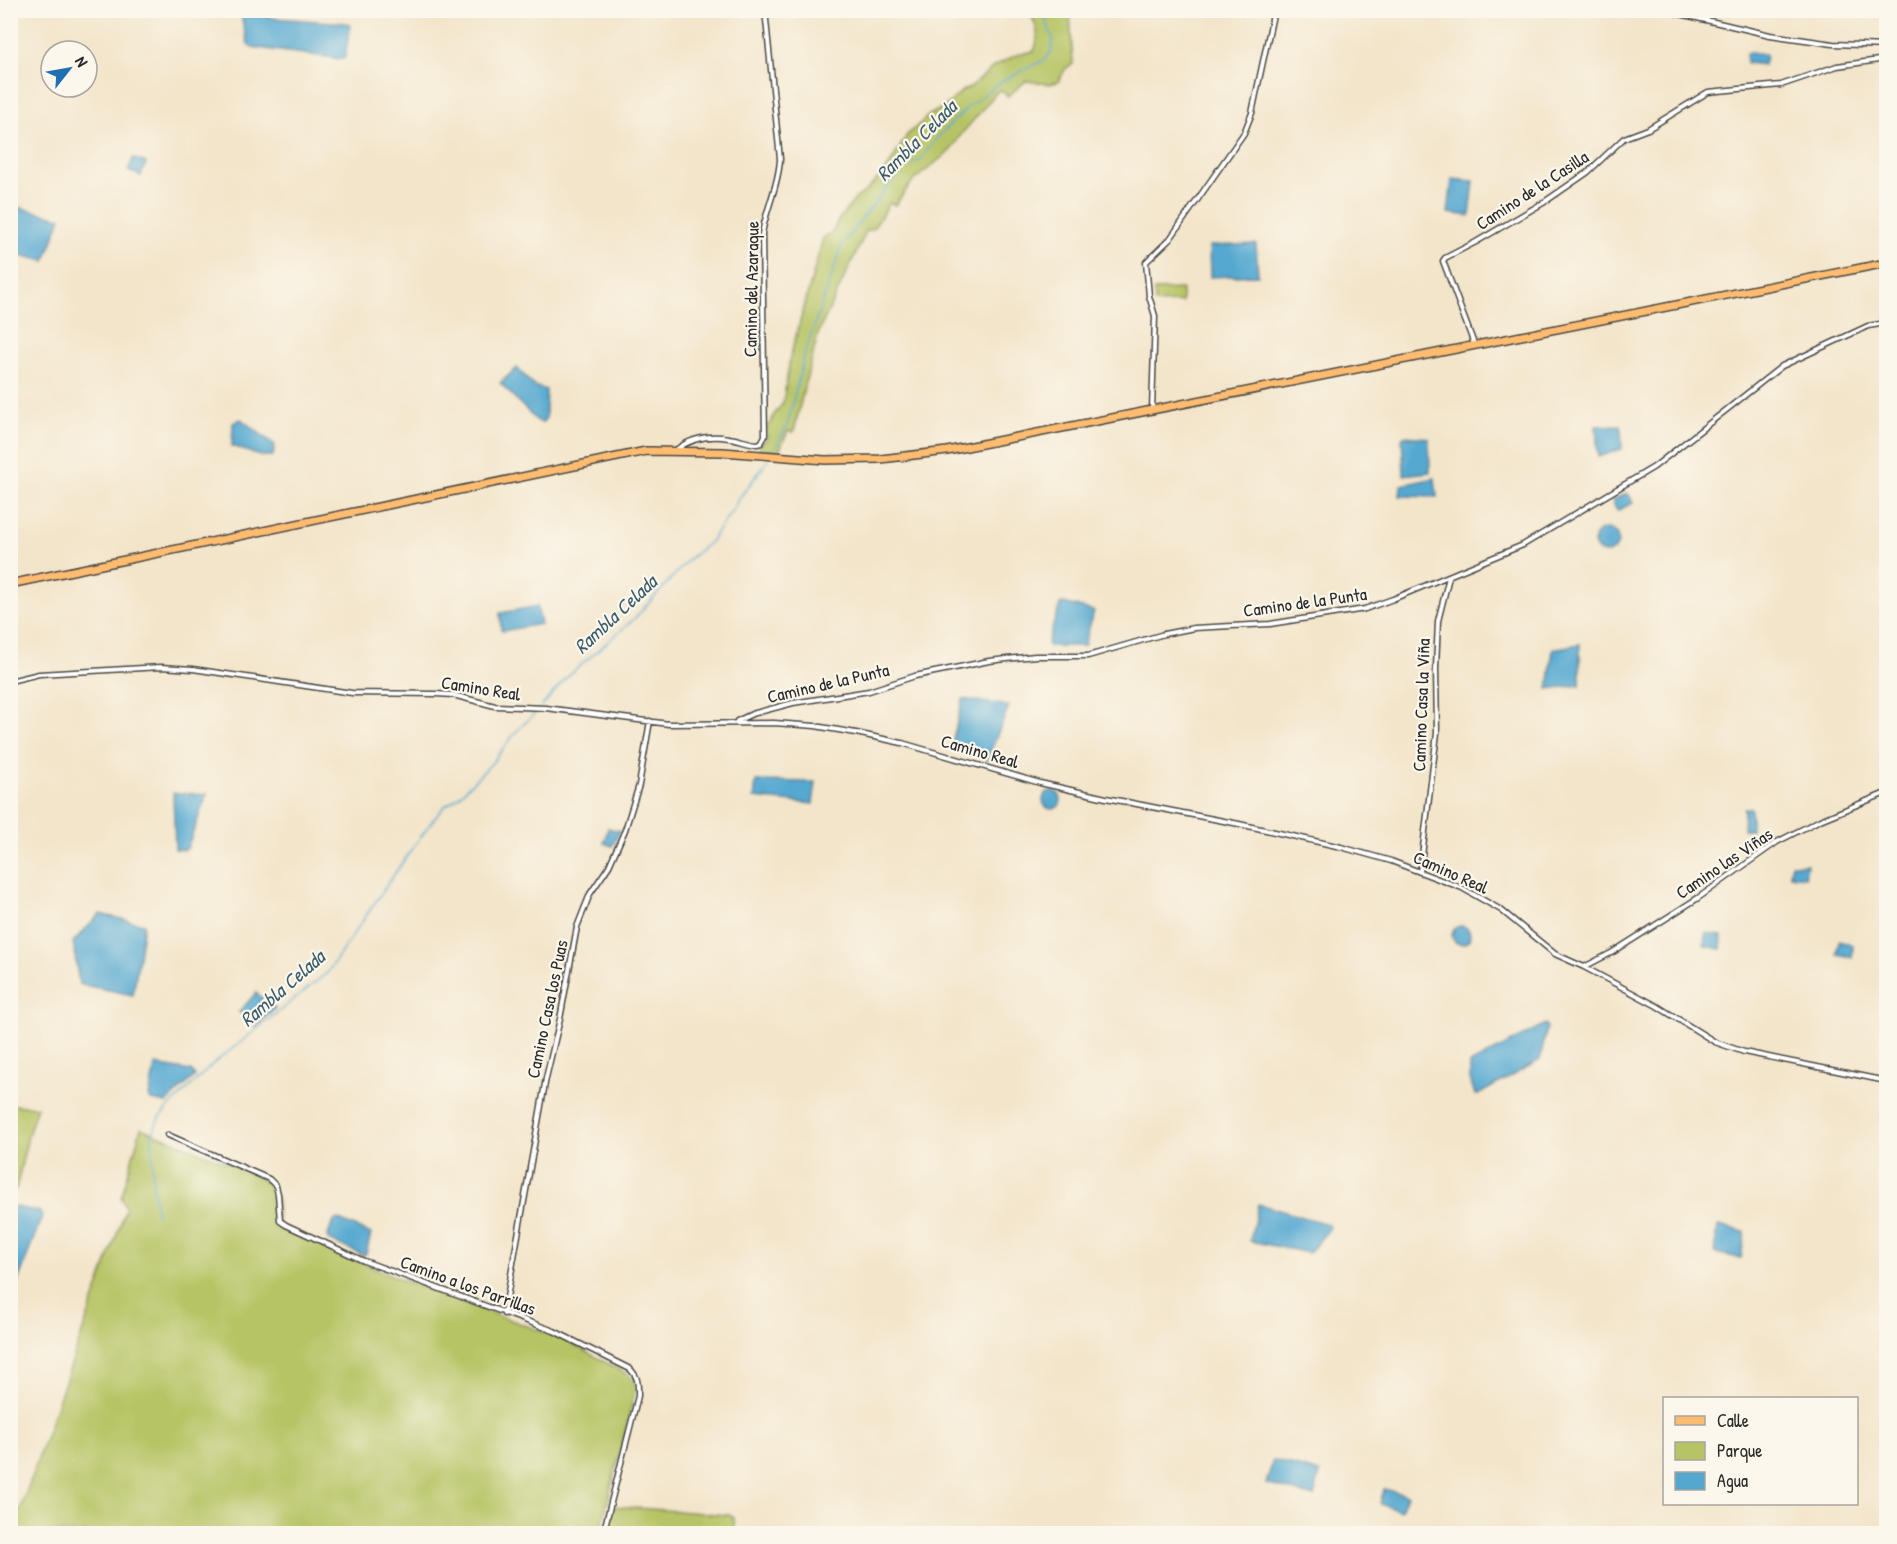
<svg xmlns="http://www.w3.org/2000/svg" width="1897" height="1544" viewBox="0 0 1897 1544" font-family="'Patrick Hand',sans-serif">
	<rect width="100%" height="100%" fill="#fbf7ec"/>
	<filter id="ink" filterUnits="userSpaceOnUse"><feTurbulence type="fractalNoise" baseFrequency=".0167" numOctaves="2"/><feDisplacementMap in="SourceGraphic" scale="12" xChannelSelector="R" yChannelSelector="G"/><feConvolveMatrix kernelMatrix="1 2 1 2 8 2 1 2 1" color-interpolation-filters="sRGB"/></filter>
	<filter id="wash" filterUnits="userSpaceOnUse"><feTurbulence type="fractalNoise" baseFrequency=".008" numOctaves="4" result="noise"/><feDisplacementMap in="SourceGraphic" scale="24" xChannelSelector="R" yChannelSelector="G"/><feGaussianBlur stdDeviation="1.35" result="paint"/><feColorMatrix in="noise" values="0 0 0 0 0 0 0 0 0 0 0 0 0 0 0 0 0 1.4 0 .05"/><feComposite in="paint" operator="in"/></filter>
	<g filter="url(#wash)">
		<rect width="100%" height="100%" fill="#f3e5ca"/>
		<path fill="#b7c465" stroke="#717848" stroke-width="1.5" d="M 1027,11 L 1066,11 L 1070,13 L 1073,64 L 1066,68 L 1058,82 L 1049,84 L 1026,81 L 1008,96 L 1000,90 L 997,92 L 960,136 L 951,150 L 913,181 L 895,205 L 890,203 L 872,230 L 867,230 L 819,331 L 803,392 L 794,432 L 788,431 L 779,451 L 759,450 L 760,445 L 767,438 L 767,425 L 771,424 L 773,416 L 783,403 L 790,358 L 823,238 L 832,232 L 839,219 L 856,198 L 867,190 L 887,169 L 907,135 L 929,115 L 947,105 L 962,91 L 971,87 L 993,67 L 1016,55 L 1034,51 C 1040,37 1037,22 1027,11 Z
			M 1182,289 L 1182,302 L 1155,303 L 1154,290 Z
			M 11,1105 L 37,1107 L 28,1136 L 16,1189 L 11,1188 Z
			M 141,1128 L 228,1163 L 267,1182 C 279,1191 277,1208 278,1223 L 286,1230 L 403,1280 L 565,1340 L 629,1375 L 634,1382 L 635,1391 L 600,1533 L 12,1533 L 126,1208 L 121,1198 Z
			M 612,1506 L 729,1515 L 734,1518 L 734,1533 L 605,1533 Z"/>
		<path fill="#54a8d0" stroke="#406a7e" stroke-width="1.5" d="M 245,12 L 274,18 L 347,23 L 350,26 L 345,57 L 341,59 L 251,47 L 248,44 L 241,16 Z
			M 1749,52 L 1764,54 L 1766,56 L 1764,65 L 1747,63 L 1746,54 Z
			M 133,158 L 146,163 L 141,176 L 128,171 Z
			M 1452,179 L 1474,181 L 1470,216 L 1448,213 Z
			M 10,205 L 61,218 L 45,261 L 11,253 Z
			M 1256,244 L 1258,275 L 1210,277 L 1209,246 Z
			M 517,368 L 534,386 L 546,390 L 546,418 L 542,423 L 536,420 L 500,383 Z
			M 241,419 L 275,445 L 273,456 L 260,456 L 232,446 L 233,423 Z
			M 1621,425 L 1622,449 L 1598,457 L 1596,426 Z
			M 1405,436 L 1429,438 L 1430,472 L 1404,475 L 1402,438 Z
			M 1435,478 L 1437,497 L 1400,496 L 1401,485 Z
			M 1628,493 L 1633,503 L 1617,511 L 1612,500 Z
			M1594 541a12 12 0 1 1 24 0a12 12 0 1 1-24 0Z
			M 1063,603 L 1094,611 L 1084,646 L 1049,646 L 1047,644 L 1060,604 Z
			M 537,606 L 541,624 L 503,631 L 501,630 L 500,613 Z
			M 1580,644 L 1580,685 L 1548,689 L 1553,649 Z
			M 963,699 L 1009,706 L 987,760 L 951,746 Z
			M 756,781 L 816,782 L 813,804 L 754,798 Z
			M1043 800a9 9 0 1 1 18 0a9 9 0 1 1-18 0Z
			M 173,793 L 207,794 L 187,849 L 184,850 L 175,849 Z
			M 1744,808 L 1751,808 L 1751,830 L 1743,829 Z
			M 608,828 L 620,831 L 612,846 L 604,843 Z
			M 1791,864 L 1807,864 L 1805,877 L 1790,875 Z
			M 100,914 L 144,924 L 133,995 L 79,984 L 73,942 Z
			M1452 935a9 9 0 1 1 18 0a9 9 0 1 1-18 0Z
			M 1707,933 L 1722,936 L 1721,949 L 1704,946 L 1705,934 Z
			M 1839,941 L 1853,945 L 1852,957 L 1837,954 Z
			M 256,993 L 275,1008 L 256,1026 L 239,1012 Z
			M 1545,1024 L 1547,1027 L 1540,1060 L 1478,1095 L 1475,1095 L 1470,1079 L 1470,1064 Z
			M 155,1065 L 191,1071 L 195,1076 L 166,1103 L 151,1100 L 149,1097 Z
			M 1258,1204 L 1328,1224 L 1329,1229 L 1309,1253 L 1250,1241 Z
			M 11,1206 L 40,1212 L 42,1216 L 17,1284 L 15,1286 L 11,1284 Z
			M 337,1219 L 371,1234 L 366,1254 L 363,1255 L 328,1240 C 327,1234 332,1222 337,1219 Z
			M 1718,1226 L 1745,1232 L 1741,1258 L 1714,1253 Z
			M 1273,1460 L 1320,1473 L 1314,1497 L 1266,1484 Z
			M 1384,1489 L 1407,1495 L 1401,1511 L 1380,1504 Z"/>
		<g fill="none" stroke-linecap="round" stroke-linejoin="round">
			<path stroke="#54a8d0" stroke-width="1.5" d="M 773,452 L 787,426 L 805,353 L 843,243 L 904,166 L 919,161 L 938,137 L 969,106 L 1002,81 L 1044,60 L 1051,52 L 1053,39 L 1042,10
				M 542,706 L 567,677 L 634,619 L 689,559 L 710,542 L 734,508 L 737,501 L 769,459
				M 157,1215 L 153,1189 L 152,1136 L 158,1120 L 166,1110 L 213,1064 L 327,973 L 402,863 L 433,820 L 445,806 L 456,799 L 491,764 L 516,732 L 539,709"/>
		</g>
	</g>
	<g filter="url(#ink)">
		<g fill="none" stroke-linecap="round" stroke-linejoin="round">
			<defs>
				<path id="minor" d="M 1663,10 L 1770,35 L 1833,44 L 1886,46
					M 1474,344 L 1443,261 L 1445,258 L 1476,242 L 1543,203 L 1588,172 L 1624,138 L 1648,129 L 1708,92 L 1781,85 L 1837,66 L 1886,59
					M 1152,410 L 1155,316 L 1149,296 L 1146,262 L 1170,239 L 1244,133 L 1252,113 L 1274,10
					M 676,450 C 691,438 710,435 729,438 C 739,439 747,443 757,444 L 761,443 L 765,436 L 762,234 C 766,208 779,185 780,159 L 765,10
					M 10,681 L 39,674 L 161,667 L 193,669 L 352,693 L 436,694 L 453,695 L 495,706 L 546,708 L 669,724 L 774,723 L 815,726 L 856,733 L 902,743 L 1040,783 L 1106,798 L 1239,824 L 1341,847 L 1391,861 L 1462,888 L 1501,910 L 1555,954 L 1584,967 L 1657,1006 L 1715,1042 L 1744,1052 L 1886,1081
					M 737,721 L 752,714 L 793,703 L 869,691 L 915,676 L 989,661 L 1035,656 L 1088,656 L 1164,634 L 1194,628 L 1270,624 L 1365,609 L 1393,599 L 1523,545 L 1654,467 L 1782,366 L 1868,326 L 1886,323
					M 1420,872 L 1437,733 L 1436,668 L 1438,621 L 1449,577
					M 1584,967 L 1613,952 L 1698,898 L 1777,842 L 1820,820 L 1886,793
					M 168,1135 L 269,1179 L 276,1186 L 278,1194 L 280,1221 L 286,1225 L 364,1261 L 554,1331 L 630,1369 C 639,1378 638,1384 638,1396 L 603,1534
					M 504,1314 L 546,1078 L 560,1019 L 577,927 L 590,894 L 609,866 L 625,830 L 639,785 L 650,721"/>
				<path id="primary" d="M 10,584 L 646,451 L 723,452 L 825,460 L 881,459 L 947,451 L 1886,263"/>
			</defs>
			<use href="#minor" stroke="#494743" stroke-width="7"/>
			<use href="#primary" stroke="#494743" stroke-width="10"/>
			<use href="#minor" stroke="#fff" stroke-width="4"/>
			<use href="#primary" stroke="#fdbc70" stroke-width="7"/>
		</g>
	</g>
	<g text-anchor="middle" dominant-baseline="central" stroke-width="4.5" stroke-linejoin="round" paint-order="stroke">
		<g font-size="18" fill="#2b2b2b" stroke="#fbf7ec">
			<text transform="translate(1532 190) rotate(-33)">Camino de la Casilla</text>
			<text transform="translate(751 289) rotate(-89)">Camino del Azaraque</text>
			<text transform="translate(1305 602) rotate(-8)">Camino de la Punta</text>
			<text transform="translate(828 683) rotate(-13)">Camino de la Punta</text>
			<text transform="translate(481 688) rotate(9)">Camino Real</text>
			<text transform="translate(1421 705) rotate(-88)">Camino Casa la Viña</text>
			<text transform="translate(980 751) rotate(16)">Camino Real</text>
			<text transform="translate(1724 863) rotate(-34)">Camino las Viñas</text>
			<text transform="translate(1451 872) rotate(24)">Camino Real</text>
			<text transform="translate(547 1009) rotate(-78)">Camino Casa los Puas</text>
			<text transform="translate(468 1285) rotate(20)">Camino a los Parrillas</text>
		</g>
		<g font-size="20" font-style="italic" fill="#3b5d6d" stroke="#fbf7ec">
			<text transform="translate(916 140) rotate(-45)">Rambla Celada</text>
			<text transform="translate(615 614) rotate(-43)">Rambla Celada</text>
			<text transform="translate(282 988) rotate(-41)">Rambla Celada</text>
		</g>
	</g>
	<rect width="1897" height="1544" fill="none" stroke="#fbf7ec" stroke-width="36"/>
	<rect x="1663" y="1397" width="195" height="108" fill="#fbf7ec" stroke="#a8a59f" stroke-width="1.5"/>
	<rect x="1675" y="1416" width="30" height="9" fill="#fdbc70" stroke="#a8a59f" stroke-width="1.5"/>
	<text x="1717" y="1427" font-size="18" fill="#2b2b2b">Calle</text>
	<rect x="1675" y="1442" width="30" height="18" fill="#b7c465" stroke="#a8a59f" stroke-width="1.5"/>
	<text x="1717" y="1457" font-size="18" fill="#2b2b2b">Parque</text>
	<rect x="1675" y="1472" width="30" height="18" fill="#54a8d0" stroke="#a8a59f" stroke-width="1.5"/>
	<text x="1717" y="1487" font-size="18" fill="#2b2b2b">Agua</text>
	<g transform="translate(69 69) rotate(59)"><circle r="28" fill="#fbf7ec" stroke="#a8a59f" stroke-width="1.5"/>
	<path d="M0-4.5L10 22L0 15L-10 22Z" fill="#1f6fb2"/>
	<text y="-9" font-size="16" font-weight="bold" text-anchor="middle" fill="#2b2b2b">N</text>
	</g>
</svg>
